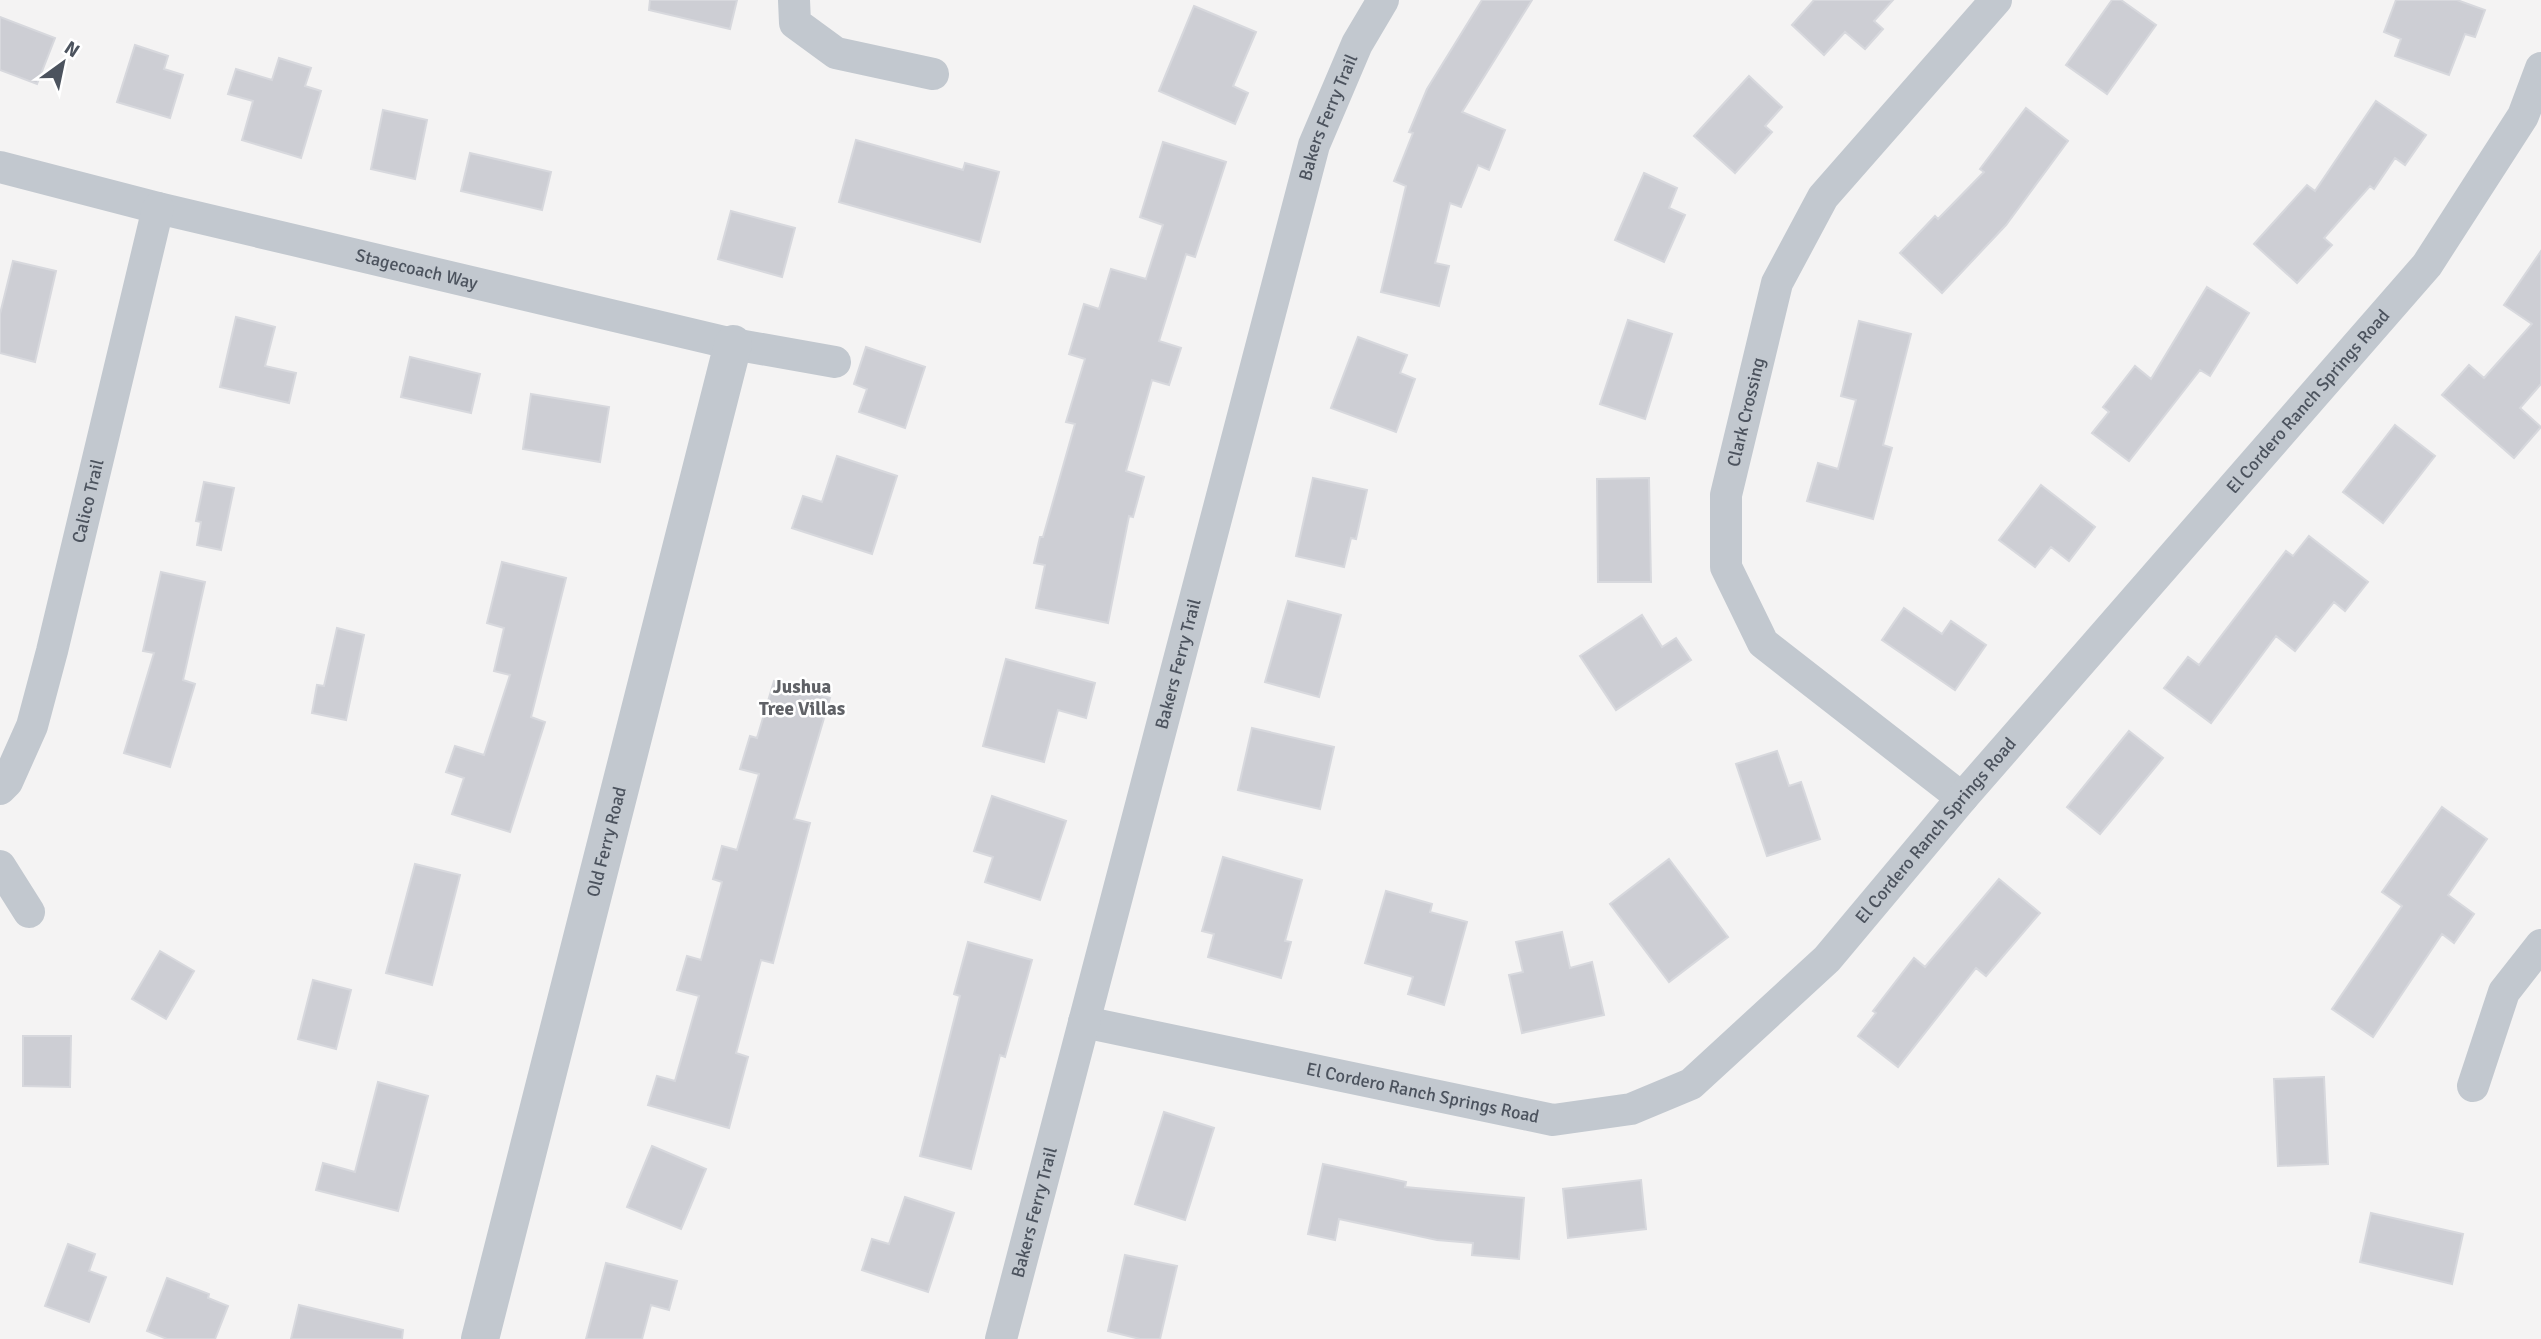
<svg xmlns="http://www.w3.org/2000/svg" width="2541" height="1339" viewBox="0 0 2541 1339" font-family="Signika,sans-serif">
	<rect width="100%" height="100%" fill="#f4f3f3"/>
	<path fill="#cdced4" stroke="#d7d8dd" stroke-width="2" d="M 650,0 L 737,0 L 730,29 L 649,10 Z
		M 1482,0 L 1532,0 L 1462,112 L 1505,130 L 1489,170 L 1478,165 L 1461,207 L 1450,203 L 1435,263 L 1449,266 L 1439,306 L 1381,292 L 1406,186 L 1394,181 L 1413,133 L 1409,132 L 1427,89 Z
		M 1814,0 L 1893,0 L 1874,21 L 1883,29 L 1865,49 L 1845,32 L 1824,55 L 1792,25 Z
		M 2112,0 L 2121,0 L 2156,25 L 2107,94 L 2066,65 Z
		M 2396,0 L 2457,0 L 2485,10 L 2475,37 L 2465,34 L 2449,75 L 2395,56 L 2401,39 L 2384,32 Z
		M 1194,6 L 1256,32 L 1233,86 L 1248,93 L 1235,124 L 1159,91 Z
		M 0,17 L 55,38 L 37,84 L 0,70 Z
		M 135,45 L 168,56 L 164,69 L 183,75 L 170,118 L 117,102 Z
		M 279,58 L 311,68 L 305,86 L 321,91 L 301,158 L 242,140 L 253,101 L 228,94 L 236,69 L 272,80 Z
		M 1749,76 L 1782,107 L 1765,126 L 1772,132 L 1735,173 L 1694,136 Z
		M 2376,101 L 2426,135 L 2405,165 L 2395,158 L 2374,189 L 2370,186 L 2324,238 L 2332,245 L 2297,283 L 2254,244 L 2307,185 L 2315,191 Z
		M 2026,108 L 2068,141 L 2006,225 L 1942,293 L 1900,253 L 1935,216 L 1938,219 L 1984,172 L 1980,169 Z
		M 383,110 L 427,120 L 415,179 L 371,169 Z
		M 856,140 L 963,170 L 965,163 L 999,172 L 980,242 L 839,202 Z
		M 1163,142 L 1226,162 L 1195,257 L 1186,254 L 1159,341 L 1181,348 L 1169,385 L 1152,380 L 1126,471 L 1144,477 L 1133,517 L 1129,516 L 1108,623 L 1036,608 L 1045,565 L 1034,563 L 1040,537 L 1043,537 L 1075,424 L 1066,422 L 1085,359 L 1069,354 L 1084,304 L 1099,309 L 1111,269 L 1146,279 L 1163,225 L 1140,217 Z
		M 470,153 L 551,172 L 542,210 L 461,191 Z
		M 1644,173 L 1677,188 L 1669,208 L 1685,215 L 1664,262 L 1615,240 Z
		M 731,211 L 795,228 L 782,277 L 718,259 Z
		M 2541,251 L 2541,384 L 2520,408 L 2541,427 L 2514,458 L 2442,395 L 2469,365 L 2484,378 L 2532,324 L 2504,305 Z
		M 13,261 L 56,271 L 35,362 L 0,353 L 0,314 Z
		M 2207,287 L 2249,313 L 2210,376 L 2200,370 L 2129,461 L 2092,433 L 2109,412 L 2103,407 L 2135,366 L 2151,379 Z
		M 236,317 L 275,327 L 265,366 L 296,373 L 289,403 L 220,387 Z
		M 1628,320 L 1672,334 L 1645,419 L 1600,404 Z
		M 1859,321 L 1911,334 L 1883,445 L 1892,448 L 1873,519 L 1807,501 L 1818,463 L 1838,469 L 1856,400 L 1841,396 Z
		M 1358,337 L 1407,355 L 1400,373 L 1415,379 L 1396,432 L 1331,408 Z
		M 866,347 L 925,367 L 905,428 L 859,412 L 867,389 L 854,384 Z
		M 410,357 L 480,374 L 471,413 L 401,397 Z
		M 531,394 L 609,407 L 600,462 L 523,449 Z
		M 2395,425 L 2435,456 L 2383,523 L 2343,492 Z
		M 837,456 L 897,476 L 872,554 L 792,528 L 803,496 L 822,502 Z
		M 1313,478 L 1367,490 L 1356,539 L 1351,538 L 1344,567 L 1296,556 Z
		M 1649,478 L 1651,582 L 1598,582 L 1597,479 Z
		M 204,482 L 234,488 L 221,550 L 197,545 L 201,522 L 196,521 Z
		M 2041,485 L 2095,527 L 2069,561 L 2051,547 L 2035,567 L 1999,540 Z
		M 2309,536 L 2368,582 L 2345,611 L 2334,602 L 2295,651 L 2276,636 L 2211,723 L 2164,688 L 2188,657 L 2199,665 L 2286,551 L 2293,556 Z
		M 502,562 L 566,578 L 531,717 L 545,722 L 510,832 L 452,814 L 464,778 L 446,772 L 455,746 L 484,755 L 510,675 L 494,671 L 504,628 L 487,623 Z
		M 161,572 L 205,582 L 183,680 L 195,684 L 170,767 L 124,753 L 154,653 L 143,651 Z
		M 1288,601 L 1341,615 L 1319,697 L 1265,682 Z
		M 1904,608 L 1942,634 L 1951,621 L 1986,645 L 1955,690 L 1882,640 Z
		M 1642,615 L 1662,647 L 1676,638 L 1691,660 L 1616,710 L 1580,656 Z
		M 337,628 L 364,635 L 346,720 L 312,713 L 317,685 L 324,686 Z
		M 1006,659 L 1095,683 L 1086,718 L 1058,710 L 1044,762 L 983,746 Z
		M 774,681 L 830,698 L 794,819 L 810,823 L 773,963 L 761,960 L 736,1053 L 748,1057 L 729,1128 L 648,1105 L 657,1076 L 675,1081 L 699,996 L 677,990 L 687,956 L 701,960 L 722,882 L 713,879 L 722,846 L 737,850 L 759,774 L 740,769 L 750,736 L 757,738 Z
		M 1252,728 L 1334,747 L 1320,809 L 1238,790 Z
		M 2129,731 L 2163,758 L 2100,834 L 2067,807 Z
		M 1777,751 L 1789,786 L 1801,782 L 1820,839 L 1767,856 L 1736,764 Z
		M 992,796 L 1066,821 L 1040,900 L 985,882 L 993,857 L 974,851 Z
		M 2442,807 L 2487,839 L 2448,895 L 2474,914 L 2454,943 L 2442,934 L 2373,1037 L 2332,1009 L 2402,906 L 2382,892 Z
		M 1223,857 L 1302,880 L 1285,941 L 1291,942 L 1281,978 L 1208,957 L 1214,934 L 1202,931 Z
		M 1669,859 L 1728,937 L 1669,982 L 1610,904 Z
		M 415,864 L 460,875 L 432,985 L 386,973 Z
		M 1999,879 L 2040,913 L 1986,976 L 1976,968 L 1898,1067 L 1858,1036 L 1876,1013 L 1873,1011 L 1914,958 L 1925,967 Z
		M 1386,891 L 1432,904 L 1430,912 L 1467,922 L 1444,1005 L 1408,994 L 1413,977 L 1365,963 Z
		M 1562,932 L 1570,968 L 1592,962 L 1604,1015 L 1522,1033 L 1509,975 L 1523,972 L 1516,942 Z
		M 968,942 L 1032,960 L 1005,1057 L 1000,1055 L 971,1169 L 920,1156 L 960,996 L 954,994 Z
		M 160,951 L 194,971 L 166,1019 L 132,999 Z
		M 313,980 L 351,990 L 336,1049 L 298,1039 Z
		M 23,1036 L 71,1036 L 70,1087 L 23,1086 Z
		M 2324,1077 L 2328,1164 L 2278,1166 L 2274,1079 Z
		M 378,1082 L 428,1096 L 398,1211 L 316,1190 L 323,1163 L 355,1172 Z
		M 1164,1112 L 1214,1128 L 1185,1220 L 1135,1204 Z
		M 652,1146 L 706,1169 L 681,1229 L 627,1207 Z
		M 1323,1164 L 1406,1182 L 1405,1187 L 1524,1198 L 1519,1259 L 1472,1255 L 1473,1243 L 1437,1240 L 1339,1219 L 1335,1240 L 1308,1234 Z
		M 1641,1180 L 1646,1229 L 1568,1238 L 1563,1189 Z
		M 905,1197 L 954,1213 L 928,1292 L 862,1270 L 872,1239 L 889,1244 Z
		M 2371,1213 L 2463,1234 L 2452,1284 L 2360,1262 Z
		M 68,1244 L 95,1254 L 89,1271 L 106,1277 L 89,1322 L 45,1306 Z
		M 1125,1255 L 1177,1266 L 1160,1339 L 1140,1339 L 1108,1331 Z
		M 606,1263 L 677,1281 L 669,1310 L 651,1305 L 642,1339 L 586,1339 Z
		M 167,1278 L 209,1294 L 208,1298 L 228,1306 L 215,1339 L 167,1339 L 147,1331 Z
		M 299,1305 L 403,1330 L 402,1339 L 291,1339 Z"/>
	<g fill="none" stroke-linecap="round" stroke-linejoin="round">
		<g stroke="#c2c8cf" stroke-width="32">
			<path d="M 794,0 L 795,23 L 836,53 L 933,74"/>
			<path id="s1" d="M 0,167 L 158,208 L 733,344 L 835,362"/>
			<path id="s2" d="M 0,789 L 7,782 L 32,726 L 52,651 L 158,208"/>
			<path id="s3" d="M 1962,798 L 1763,643 L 1726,567 L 1726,495 L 1777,283 L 1823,197 L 1996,0"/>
			<path d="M 0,866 L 29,912"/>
			<path id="s4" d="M 1084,1022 L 1553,1120 L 1631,1109 L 1691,1084 L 1827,959 L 1962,798 L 2427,265 L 2523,116 L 2541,68"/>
			<path d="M 2473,1086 L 2504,992 L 2541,945"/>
			<path id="s5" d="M 1001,1339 L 1314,145 L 1357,44 L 1383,0"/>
		</g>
		<path stroke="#c2c8cf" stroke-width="38" id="s6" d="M 480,1339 L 733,344"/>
	</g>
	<g text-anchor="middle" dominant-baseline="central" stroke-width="5" stroke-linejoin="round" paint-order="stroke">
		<g font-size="18" fill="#4c535e" stroke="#fff">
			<text stroke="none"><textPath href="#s5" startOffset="1265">Bakers Ferry Trail</textPath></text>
			<text stroke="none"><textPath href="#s1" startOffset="429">Stagecoach Way</textPath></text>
			<text stroke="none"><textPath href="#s4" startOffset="1544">El Cordero Ranch Springs Road</textPath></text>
			<text stroke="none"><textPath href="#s3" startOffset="494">Clark Crossing</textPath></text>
			<text stroke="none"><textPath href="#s2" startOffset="303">Calico Trail</textPath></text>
			<text stroke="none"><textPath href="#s5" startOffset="698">Bakers Ferry Trail</textPath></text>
			<text stroke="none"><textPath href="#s4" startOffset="976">El Cordero Ranch Springs Road</textPath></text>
			<text stroke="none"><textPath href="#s6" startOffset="513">Old Ferry Road</textPath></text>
			<text stroke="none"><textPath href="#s4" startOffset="346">El Cordero Ranch Springs Road</textPath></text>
			<text stroke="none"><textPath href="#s5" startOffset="131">Bakers Ferry Trail</textPath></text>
		</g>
		<g font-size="19" font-weight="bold" fill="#606267" stroke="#fff">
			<text x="802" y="687">Jushua<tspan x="802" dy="22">Tree Villas</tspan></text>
		</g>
	</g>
	<g transform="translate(63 63) rotate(33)" stroke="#ffffff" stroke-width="5" paint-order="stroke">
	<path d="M0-5L12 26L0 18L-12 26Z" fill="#4c535e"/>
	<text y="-10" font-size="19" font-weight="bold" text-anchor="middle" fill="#4c535e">N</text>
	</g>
</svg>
